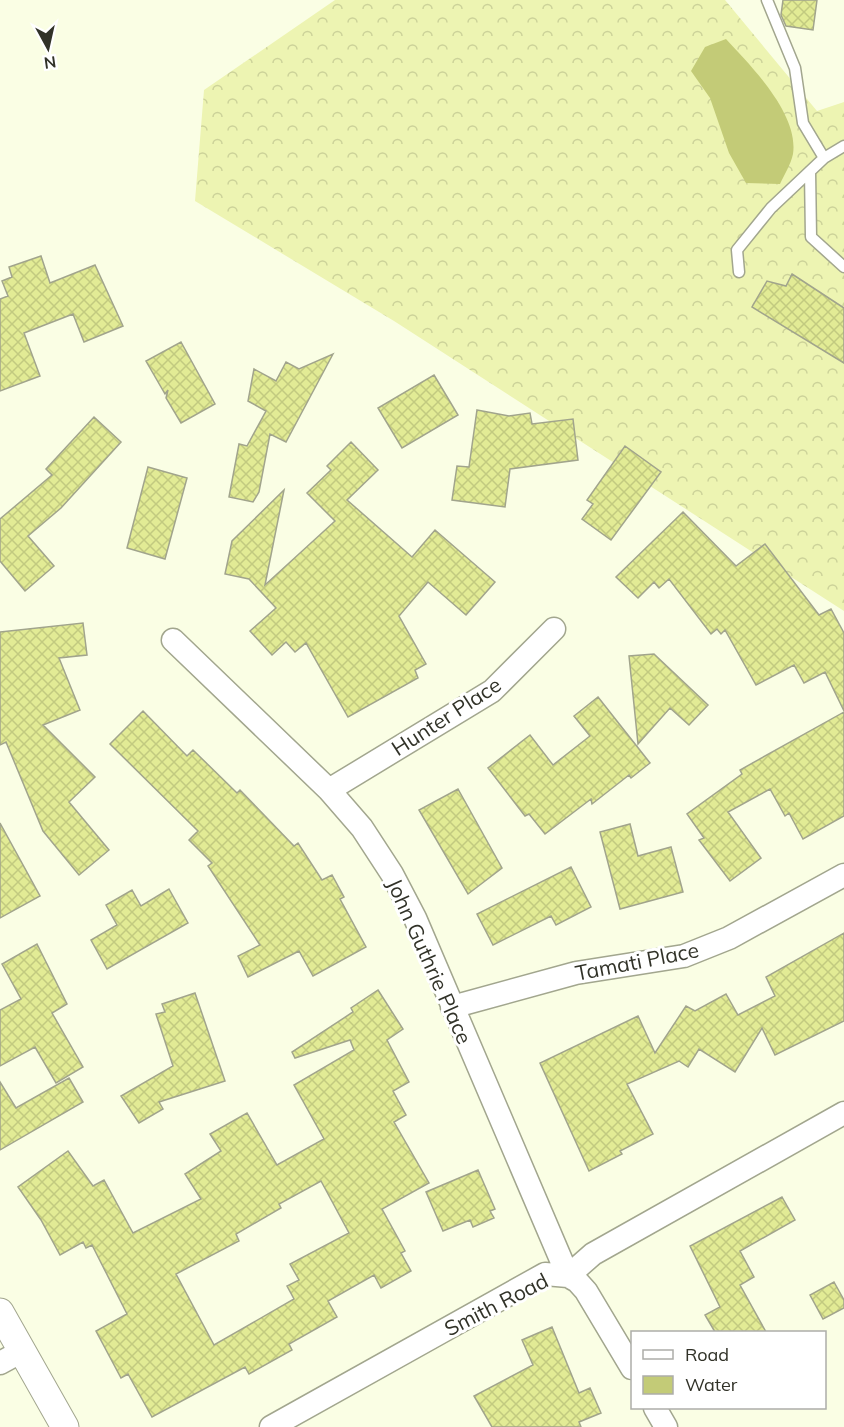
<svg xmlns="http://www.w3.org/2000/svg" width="844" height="1427" viewBox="0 0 844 1427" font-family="Mulish,sans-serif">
	<defs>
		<pattern id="forest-crowns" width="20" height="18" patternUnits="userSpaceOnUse" patternTransform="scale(1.5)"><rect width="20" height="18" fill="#edf4b2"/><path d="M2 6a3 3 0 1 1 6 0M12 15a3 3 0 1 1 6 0" fill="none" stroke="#ccd299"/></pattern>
		<pattern id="building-cross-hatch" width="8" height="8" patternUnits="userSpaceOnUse" patternTransform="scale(1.5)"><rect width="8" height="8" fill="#e2eb95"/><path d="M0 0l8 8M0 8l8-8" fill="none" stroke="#c2ca80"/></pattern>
	</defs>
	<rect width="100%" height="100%" fill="#fafee4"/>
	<path fill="url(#forest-crowns)" d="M 335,0 L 725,0 L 817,111 L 844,102 L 844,611 L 394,321 L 195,201 L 204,90 Z"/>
	<path fill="#c3cb77" d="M 726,39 C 751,66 799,114 793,154 C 791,164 784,175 780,184 L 746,183 L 729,153 L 710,98 L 691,71 L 705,47 Z"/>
	<path fill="url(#building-cross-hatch)" stroke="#a1a48c" stroke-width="1.5" fill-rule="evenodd" d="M 783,0 L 817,0 L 813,30 L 786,26 L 781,15 Z
		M 41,256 L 50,283 L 95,265 L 123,326 L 84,342 L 73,314 L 24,333 L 40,376 L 0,391 L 0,299 L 8,296 L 2,281 L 12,277 L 9,267 Z
		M 792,274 L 844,308 L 844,363 L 752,307 L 767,281 L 786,286 Z
		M 181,342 L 215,404 L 181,423 L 166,398 L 168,390 L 165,394 L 146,361 Z
		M 333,354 L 286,442 L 270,434 L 259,492 L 253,502 L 229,497 L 239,444 L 247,446 L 266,411 L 248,401 L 254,369 L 276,381 L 286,362 L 299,369 Z
		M 434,375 L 458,415 L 402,448 L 378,408 Z
		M 477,410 L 509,416 L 530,413 L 532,424 L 573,419 L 578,460 L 510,469 L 505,507 L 452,500 L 457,466 L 469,467 Z
		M 94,417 L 121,442 L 61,508 L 28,536 L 54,566 L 25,591 L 0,561 L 0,519 L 52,475 L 46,469 Z
		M 351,442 L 378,470 L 347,500 L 412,557 L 435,530 L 495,582 L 466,615 L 428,582 L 399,616 L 426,664 L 415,670 L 418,678 L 348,717 L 306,643 L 295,652 L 286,642 L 272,655 L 250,631 L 276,608 L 249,579 L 225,574 L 232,541 L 284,490 L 265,585 L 335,521 L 307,493 L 331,470 L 327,466 Z
		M 625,446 L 661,472 L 611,540 L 582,519 L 593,504 L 587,500 Z
		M 148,467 L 187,478 L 165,559 L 127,548 Z
		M 683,512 L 736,566 L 765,544 L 819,615 L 831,609 L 844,633 L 844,711 L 825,672 L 804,683 L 794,665 L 756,685 L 725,630 L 721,634 L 717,629 L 711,634 L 669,579 L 659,588 L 654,582 L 638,598 L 616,577 Z
		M 83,623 L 87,655 L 59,658 L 80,710 L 43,725 L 95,777 L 69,802 L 109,850 L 79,875 L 43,831 L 6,742 L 0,745 L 0,632 Z
		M 654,654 L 708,705 L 689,725 L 670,708 L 638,744 L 629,656 Z
		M 598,697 L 650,763 L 631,778 L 629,775 L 592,804 L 591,799 L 545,834 L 529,814 L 525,816 L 488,768 L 530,735 L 553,765 L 590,736 L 574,716 Z
		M 143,711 L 187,756 L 193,750 L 237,793 L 240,790 L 294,846 L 298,843 L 322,880 L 332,875 L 344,897 L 340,899 L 366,947 L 313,976 L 299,951 L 248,977 L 238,956 L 260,945 L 208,866 L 212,863 L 189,840 L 198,831 L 110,744 Z
		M 844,712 L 844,816 L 803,839 L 789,813 L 785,816 L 770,789 L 728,812 L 761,858 L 730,881 L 699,840 L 704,838 L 687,814 L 742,774 L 740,770 Z
		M 458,789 L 502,868 L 468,894 L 419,810 Z
		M 0,823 L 40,896 L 0,918 Z
		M 630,824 L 638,856 L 671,847 L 683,892 L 620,909 L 600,832 Z
		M 571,867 L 591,907 L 556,925 L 551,916 L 493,945 L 477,914 Z
		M 169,889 L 188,923 L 107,969 L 91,940 L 117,925 L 106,905 L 132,890 L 141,906 Z
		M 844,933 L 844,1021 L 775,1055 L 762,1028 L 735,1072 L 699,1049 L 688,1067 L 679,1061 L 627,1084 L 653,1134 L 620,1151 L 622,1154 L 589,1171 L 540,1063 L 638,1016 L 655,1053 L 686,1006 L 695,1011 L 726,994 L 738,1015 L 775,996 L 766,977 Z
		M 37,944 L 67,1004 L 52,1013 L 83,1067 L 56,1083 L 35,1047 L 0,1066 L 0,1010 L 21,999 L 2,964 Z
		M 378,990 L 403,1029 L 387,1040 L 409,1082 L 393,1091 L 406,1115 L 394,1122 L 429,1183 L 382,1209 L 405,1251 L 401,1253 L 411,1271 L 381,1288 L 374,1275 L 328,1301 L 337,1317 L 289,1344 L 292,1350 L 249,1374 L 245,1367 L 152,1417 L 128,1374 L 121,1378 L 96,1331 L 127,1314 L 92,1245 L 86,1248 L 83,1242 L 60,1255 L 41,1220 L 18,1187 L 68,1151 L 93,1186 L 104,1180 L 133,1233 L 201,1199 L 185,1174 L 221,1151 L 210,1134 L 247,1113 L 277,1165 L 324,1139 L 294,1085 L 354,1050 L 350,1040 L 295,1058 L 292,1052 L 353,1012 L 351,1008 ZM 321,1181 L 349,1233 L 290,1264 L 299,1280 L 287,1286 L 294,1299 L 214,1345 L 176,1274 L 239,1241 L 236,1234 L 281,1208 L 279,1204 Z
		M 195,993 L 225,1081 L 159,1102 L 163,1109 L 139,1123 L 121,1096 L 173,1066 L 156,1014 L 165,1012 L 162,1004 Z
		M 69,1078 L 83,1102 L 0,1150 L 0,1082 L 16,1108 Z
		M 478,1170 L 495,1209 L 490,1211 L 494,1218 L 473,1227 L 470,1220 L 443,1231 L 426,1192 Z
		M 782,1197 L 795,1220 L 740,1251 L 754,1277 L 740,1285 L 766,1332 L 715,1332 L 705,1315 L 720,1307 L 690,1246 Z
		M 834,1282 L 844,1300 L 844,1308 L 823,1319 L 810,1295 Z
		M 552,1327 L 579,1393 L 590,1388 L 601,1413 L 579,1422 L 581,1427 L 492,1427 L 474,1396 L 533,1365 L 522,1340 Z"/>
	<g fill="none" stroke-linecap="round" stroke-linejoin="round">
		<defs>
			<path id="service" d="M 767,0 L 795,68 L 803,123 L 824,158 L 844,146
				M 810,171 L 811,237 L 844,267
				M 739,272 L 737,250 L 771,208 L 824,158"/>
			<path id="minor" d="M 173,640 L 329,790 L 362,828 L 392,874 L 415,918 L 568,1276 L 577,1281 L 586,1291 L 632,1368
				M 329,790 L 492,691 L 554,629
				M 452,1007 L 576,973 L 684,956 L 729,938 L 844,875
				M 0,1363 L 22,1351
				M 655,1408 L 666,1427
				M 271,1427 L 545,1274 L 568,1276 L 593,1254 L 844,1113"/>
			<path id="tertiary" d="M 0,1312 L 65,1427"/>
		</defs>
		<use href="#service" stroke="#a2a68e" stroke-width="13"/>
		<use href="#minor" stroke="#a2a68e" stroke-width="25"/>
		<use href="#tertiary" stroke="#a2a68e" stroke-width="29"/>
		<use href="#service" stroke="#fff" stroke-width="10"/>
		<use href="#minor" stroke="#fff" stroke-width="22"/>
		<use href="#tertiary" stroke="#fff" stroke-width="27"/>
	</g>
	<g text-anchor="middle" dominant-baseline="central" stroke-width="6" stroke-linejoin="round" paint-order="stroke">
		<g font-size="21" fill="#313228" stroke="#fff">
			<text transform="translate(446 716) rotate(-33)">Hunter Place</text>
			<text transform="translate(430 961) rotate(66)">John Guthrie Place</text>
			<text transform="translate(637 961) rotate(-11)">Tamati Place</text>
			<text transform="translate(496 1304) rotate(-27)">Smith Road</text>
		</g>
	</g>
	<rect x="631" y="1331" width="195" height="78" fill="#ffffff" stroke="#adada9" stroke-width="1.5"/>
	<rect x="643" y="1350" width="30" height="9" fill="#ffffff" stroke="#adada9" stroke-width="1.5"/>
	<text x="685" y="1361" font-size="18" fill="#313228">Road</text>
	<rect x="643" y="1376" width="30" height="18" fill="#c3cb77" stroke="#adada9" stroke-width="1.5"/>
	<text x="685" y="1391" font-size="18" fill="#313228">Water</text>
	<g transform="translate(48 48) rotate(172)" stroke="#ffffff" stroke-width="4.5" paint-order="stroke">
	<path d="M0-4.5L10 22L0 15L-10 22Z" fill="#313228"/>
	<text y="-9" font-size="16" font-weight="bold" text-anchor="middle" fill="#313228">N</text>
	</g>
</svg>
